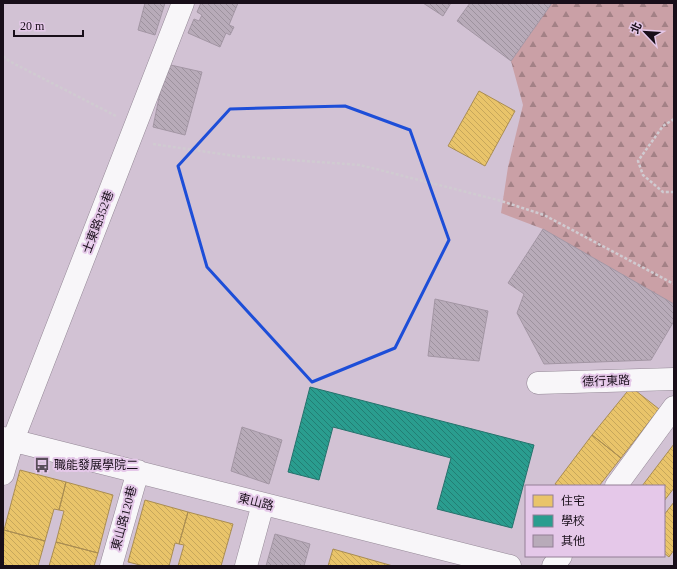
<svg xmlns="http://www.w3.org/2000/svg" width="677" height="569" viewBox="0 0 677 569" font-family="'Times New Roman','Noto Sans TC',serif">
	<defs>
		<pattern id="forest-firs" width="22" height="20" patternUnits="userSpaceOnUse"><rect width="22" height="20" fill="#caa0a6"/><path d="M5 1l3.5 6h-7zM16 11l3.5 6h-7z" fill="#a38186"/></pattern>
		<pattern id="homes-back-hatch" width="6" height="6" patternUnits="userSpaceOnUse"><rect width="6" height="6" fill="#e9c46a"/><path d="M-1 5l2 2M0 0l6 6M5-1l2 2" fill="none" stroke="#c7a75b"/></pattern>
		<pattern id="schools-back-hatch" width="6" height="6" patternUnits="userSpaceOnUse"><rect width="6" height="6" fill="#2a9d8f"/><path d="M-1 5l2 2M0 0l6 6M5-1l2 2" fill="none" stroke="#237e74"/></pattern>
		<pattern id="building-back-hatch" width="6" height="6" patternUnits="userSpaceOnUse"><rect width="6" height="6" fill="#b8abb9"/><path d="M-1 5l2 2M0 0l6 6M5-1l2 2" fill="none" stroke="#9d929e"/></pattern>
	</defs>
	<rect width="100%" height="100%" fill="#d2c2d4"/>
	<path fill="url(#forest-firs)" d="M 552,3 L 674,3 L 674,304 L 543,229 L 501,213 L 508,167 L 523,105 L 511,61 Z"/>
	<path fill="url(#homes-back-hatch)" stroke="#aa8d52" d="M 479,91 L 515,111 L 485,166 L 448,146 Z
		M 631,387 L 659,409 L 621,458 L 592,435 Z
		M 592,435 L 621,458 L 599,486 L 558,486 L 555,484 Z
		M 674,444 L 674,488 L 664,501 L 664,486 L 642,486 Z
		M 20,470 L 66,482 L 59,510 L 54,509 L 45,541 L 4,530 Z
		M 66,482 L 113,495 L 98,553 L 56,542 L 64,511 L 59,510 Z
		M 145,500 L 188,512 L 179,544 L 175,543 L 169,566 L 144,566 L 128,562 Z
		M 674,502 L 674,550 L 669,557 L 664,553 L 664,515 Z
		M 188,512 L 233,524 L 221,566 L 178,566 L 184,545 L 179,544 Z
		M 4,530 L 45,541 L 38,566 L 3,566 Z
		M 56,542 L 98,553 L 94,566 L 49,566 Z
		M 333,549 L 393,566 L 328,566 Z"/>
	<path fill="url(#schools-back-hatch)" stroke="#25726c" d="M 310,387 L 534,445 L 512,528 L 437,509 L 451,458 L 333,427 L 319,480 L 288,472 Z"/>
	<path fill="url(#building-back-hatch)" stroke="#a396a4" d="M 145,3 L 165,3 L 155,35 L 138,30 Z
		M 201,3 L 238,3 L 229,25 L 234,27 L 230,35 L 226,33 L 220,47 L 188,33 L 194,19 L 199,21 L 202,15 L 197,12 Z
		M 423,3 L 451,3 L 443,16 Z
		M 470,3 L 552,3 L 511,61 L 457,21 Z
		M 166,64 L 202,72 L 185,135 L 153,127 Z
		M 543,229 L 674,304 L 674,321 L 651,360 L 544,364 L 517,313 L 524,294 L 508,283 Z
		M 435,299 L 488,311 L 479,361 L 428,356 Z
		M 242,427 L 282,440 L 269,484 L 231,471 Z
		M 275,534 L 310,544 L 304,566 L 266,566 Z"/>
	<g fill="none" stroke-linecap="round" stroke-linejoin="round">
		<defs>
			<path id="minor" d="M 538,383 L 674,379
				M 3,438 L 510,566
				M 3,474 L 13,440 L 183,3
				M 616,486 L 674,407
				M 111,566 L 138,471
				M 246,566 L 263,504
				M 553,566 L 561,556"/>
		</defs>
		<use href="#minor" stroke="#948896" stroke-width="23"/>
		<path stroke="#d0cbd1" stroke-width="2.5" stroke-dasharray="3 2" stroke-linecap="butt" d="M 3,56 L 9,61 L 116,116
			M 674,119 L 663,126 L 638,161 L 643,175 L 663,192 L 674,192
			M 153,144 L 235,156 L 360,165 L 498,200 L 544,215 L 674,284"/>
		<use href="#minor" stroke="#f8f6f9" stroke-width="22"/>
	</g>
	<path fill="none" stroke="#1d4ed8" stroke-width="3" stroke-linejoin="round" d="M 345,106 L 410,130 L 449,240 L 395,348 L 312,382 L 207,267 L 178,166 L 230,109 Z"/>
	<defs>
		<symbol id="bus-bare" viewBox="-9 -9 18 18"><path d="M-5-6H5V4H4V6H2V4H-2V6H-4V4H-5ZM-3.5-4V0h7V-4ZM-3.5 1.2v1.5H-2V1.2ZM2 1.2v1.5H3.5V1.2Z" fill="#594d5a" stroke="#e5c8e9" stroke-width="2.5" paint-order="stroke"/></symbol>
	</defs>
	<g fill-rule="evenodd">
		<use href="#bus-bare" x="31" y="454" width="22" height="22"/>
	</g>
	<g text-anchor="middle" dominant-baseline="central" stroke-width="4" stroke-linejoin="round" paint-order="stroke">
		<g font-size="12" fill="#180e19" stroke="#e5c8e9">
			<text transform="translate(98 222) rotate(-69)">士東路352巷</text>
			<text transform="translate(606 381) rotate(-2)">德行東路</text>
			<text transform="translate(256 502) rotate(14)">東山路</text>
			<text transform="translate(124 518) rotate(-75)">東山路120巷</text>
		</g>
		<g font-size="12" fill="#180e19" stroke="#e5c8e9" text-anchor="start">
			<text x="54" y="465">職能發展學院二</text>
		</g>
	</g>
	<rect width="677" height="569" fill="none" stroke="#180e19" stroke-width="8"/>
	<rect x="525" y="485" width="140" height="72" fill="#e5c8e9" stroke="#937e96"/>
	<rect x="533" y="495" width="20" height="12" fill="#e9c46a" stroke="#937e96"/>
	<text x="561" y="505" font-size="12" fill="#180e19">住宅</text>
	<rect x="533" y="515" width="20" height="12" fill="#2a9d8f" stroke="#937e96"/>
	<text x="561" y="525" font-size="12" fill="#180e19">學校</text>
	<rect x="533" y="535" width="20" height="12" fill="#b8abb9" stroke="#937e96"/>
	<text x="561" y="545" font-size="12" fill="#180e19">其他</text>
	<g transform="translate(645 32) rotate(295)" stroke="#e5c8e9" stroke-width="3" paint-order="stroke">
	<path d="M0-3L7 15L0 10L-7 15Z" fill="#180e19"/>
	<text y="-6" font-size="11" font-weight="bold" text-anchor="middle" fill="#180e19">北</text>
	</g>
	<path d="M14 30v6h69v-6" fill="none" stroke="#180e19" stroke-width="2"/>
	<text x="20" y="30" font-size="12" fill="#180e19" stroke="#e5c8e9" stroke-width="3" paint-order="stroke">20 m</text>
</svg>
